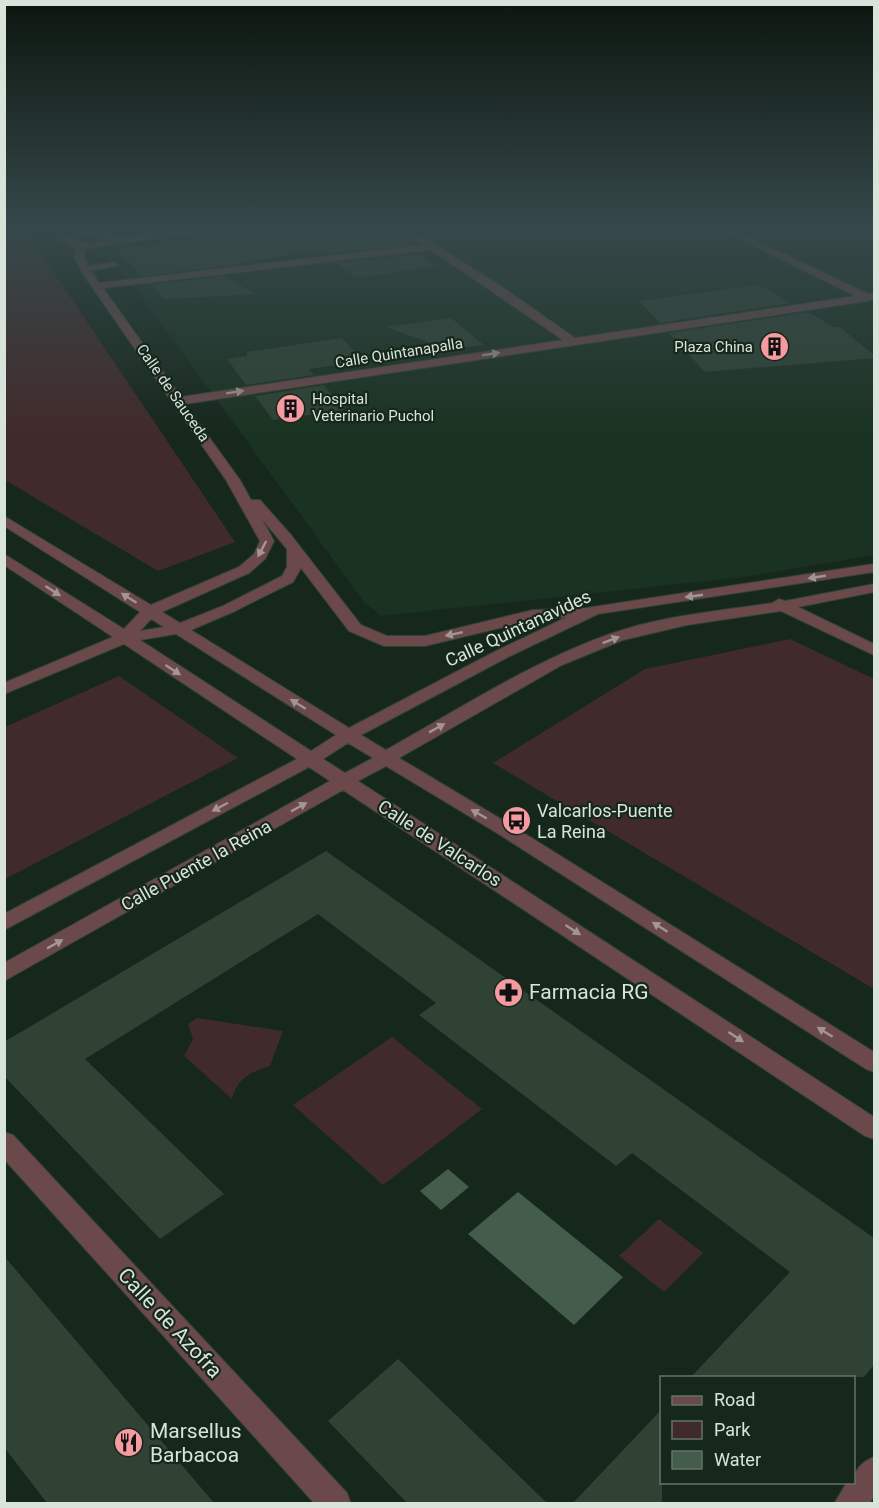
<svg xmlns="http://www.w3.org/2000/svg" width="879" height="1508" viewBox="0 0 879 1508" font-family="Roboto,sans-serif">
	<rect width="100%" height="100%" fill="#16281b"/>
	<path fill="#1a3221" d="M 267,225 L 874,225 L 874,555 L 745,577 L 381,616 L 364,602 L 139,293 L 103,253 L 103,249 Z"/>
	<path fill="#412a2b" d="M 5,225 L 22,225 L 235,542 L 158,571 L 5,480 Z
		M 790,639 L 874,679 L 874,989 L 493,763 L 645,669 Z
		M 119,676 L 238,758 L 5,879 L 5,727 Z
		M 197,1018 L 283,1031 L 270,1066 C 251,1072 237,1078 232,1099 L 184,1056 L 193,1039 L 188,1024 Z
		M 392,1037 L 482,1109 L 383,1185 L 293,1105 Z
		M 659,1219 L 703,1253 L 664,1292 L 619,1256 Z"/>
	<path fill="#445d4b" d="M 448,1169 L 469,1187 L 441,1210 L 420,1191 Z
		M 518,1192 L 623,1277 L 574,1325 L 468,1234 Z"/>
	<path fill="#2f4234" d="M 302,225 L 376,225 L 406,245 L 323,254 L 319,251 L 240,262 L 241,264 L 142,276 L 117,249 Z
		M 419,254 L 436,266 L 356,278 L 336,263 Z
		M 224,276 L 256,294 L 164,299 L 151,285 Z
		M 759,285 L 791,303 L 660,323 L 639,301 Z
		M 808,312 L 834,327 L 840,327 L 874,355 L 874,358 L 705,372 L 669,333 Z
		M 451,318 L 484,345 L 447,349 L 386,327 Z
		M 342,338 L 363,361 L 309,369 L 314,375 L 246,385 L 227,359 L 247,356 L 247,352 Z
		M 324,385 L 344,410 L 273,420 L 255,396 Z
		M 326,851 L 874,1238 L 874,1365 L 864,1377 L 691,1377 L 790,1272 L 632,1153 L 616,1166 L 419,1015 L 436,1003 L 318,914 L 85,1059 L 224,1194 L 160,1239 L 4,1076 L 4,1042 Z
		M 4,1256 L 214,1503 L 47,1503 L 4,1447 Z
		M 398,1359 L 547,1503 L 407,1503 L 328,1421 Z
		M 662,1409 L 662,1503 L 573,1503 Z"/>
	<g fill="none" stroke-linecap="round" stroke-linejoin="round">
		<defs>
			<path id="minor" d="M 210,225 L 232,225 L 227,228 L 85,249 L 84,257 L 88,266 L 114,262 L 119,265 L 91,271 L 99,283 L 423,245 L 393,225 L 404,225 L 501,286 L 575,338 L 855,296 L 712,225 L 724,225 L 868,294 L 874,293 L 874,299 L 868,301 L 185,404 L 240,480 L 251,500 L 260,500 L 291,535 L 361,625 L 387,636 L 425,636 L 533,610 L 586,608 L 874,564 L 874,572 L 598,614 L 508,657 L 361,735 L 386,750 C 459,709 531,662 610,634 C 661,616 718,611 772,603 L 779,599 L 785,601 L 874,584 L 874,592 L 798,607 L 874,644 L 874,655 L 781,611 L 687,625 L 623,640 L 562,665 L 399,758 L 511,825 L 874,1052 L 874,1072 L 866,1069 L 497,833 L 386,766 L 358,781 L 874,1117 L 874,1139 L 865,1136 L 343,790 L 4,981 L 4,963 L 330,781 L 309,767 L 4,930 L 4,914 L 297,759 L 124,644 L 4,694 L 4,683 L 113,637 L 4,565 L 4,554 L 124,629 L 140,612 L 4,526 L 4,516 L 151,605 L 239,567 L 254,554 L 260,541 L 226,480 L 83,274 L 74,257 L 76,248 L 61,241 C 72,226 105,225 118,237 ZM 87,235 L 108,238 L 91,244 L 72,240 ZM 431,250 L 563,340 L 181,397 L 103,288 ZM 262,519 L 287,549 L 287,567 L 282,576 L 223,606 L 180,623 L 162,612 L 249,573 L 265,559 L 274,541 ZM 301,568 L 349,631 L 384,646 L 425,646 L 533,620 L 567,617 L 496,651 L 349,728 L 191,630 L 233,612 L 293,582 ZM 151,619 L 164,627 L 140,631 ZM 176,634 L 336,735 L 311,751 L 140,640 ZM 348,743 L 373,758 L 345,773 L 323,759 Z
				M 4,1132 L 13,1135 L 347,1493 L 351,1504 L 315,1504 L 4,1159 Z
				M 874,1457 L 874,1496 L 869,1504 L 834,1504 L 847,1482 L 854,1482 C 854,1469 862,1462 874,1457 Z"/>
		</defs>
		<use href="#minor" stroke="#314236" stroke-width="2"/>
		<use href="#minor" fill="#6b494b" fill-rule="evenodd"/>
	</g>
	<defs><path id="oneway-solid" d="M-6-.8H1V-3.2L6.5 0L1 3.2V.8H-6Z" transform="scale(1.5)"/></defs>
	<g fill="#a29692">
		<use href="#oneway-solid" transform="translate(491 354) rotate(-9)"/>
		<use href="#oneway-solid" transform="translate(235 392) rotate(-9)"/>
		<use href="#oneway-solid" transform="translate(262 549) rotate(118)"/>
		<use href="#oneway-solid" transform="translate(817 577) rotate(171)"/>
		<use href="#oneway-solid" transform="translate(53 591) rotate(33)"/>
		<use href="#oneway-solid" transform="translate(694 596) rotate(172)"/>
		<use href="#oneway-solid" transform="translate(129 598) rotate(-148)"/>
		<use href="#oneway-solid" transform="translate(454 634) rotate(168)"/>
		<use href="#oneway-solid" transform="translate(611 640) rotate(-21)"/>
		<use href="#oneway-solid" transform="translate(173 670) rotate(33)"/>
		<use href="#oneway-solid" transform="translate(298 704) rotate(-148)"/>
		<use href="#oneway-solid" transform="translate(437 728) rotate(-29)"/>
		<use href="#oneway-solid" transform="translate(220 807) rotate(152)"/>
		<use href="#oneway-solid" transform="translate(299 807) rotate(-29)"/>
		<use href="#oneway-solid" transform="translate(479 814) rotate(-150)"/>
		<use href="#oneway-solid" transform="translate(660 927) rotate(-148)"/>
		<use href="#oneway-solid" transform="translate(573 930) rotate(33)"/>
		<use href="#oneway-solid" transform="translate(55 944) rotate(-29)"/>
		<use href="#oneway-solid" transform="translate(825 1032) rotate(-148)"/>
		<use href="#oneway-solid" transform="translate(736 1037) rotate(33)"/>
	</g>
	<linearGradient id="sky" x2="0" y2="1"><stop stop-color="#0c160f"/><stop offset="0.52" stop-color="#36484a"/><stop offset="1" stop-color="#36484a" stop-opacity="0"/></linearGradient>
	<rect width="879" height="436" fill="url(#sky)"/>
	<defs>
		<symbol id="building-disc" viewBox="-11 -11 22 22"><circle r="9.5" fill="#f49aa0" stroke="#16281b"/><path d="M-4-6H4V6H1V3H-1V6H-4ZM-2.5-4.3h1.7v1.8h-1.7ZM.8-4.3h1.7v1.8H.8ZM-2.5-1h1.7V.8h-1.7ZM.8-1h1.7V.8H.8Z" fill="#111"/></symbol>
		<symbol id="bus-disc" viewBox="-11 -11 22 22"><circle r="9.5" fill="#f49aa0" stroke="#16281b"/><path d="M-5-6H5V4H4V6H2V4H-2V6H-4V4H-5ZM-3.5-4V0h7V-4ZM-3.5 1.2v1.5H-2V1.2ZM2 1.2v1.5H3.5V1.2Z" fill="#111"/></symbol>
		<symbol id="pharmacy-disc" viewBox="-11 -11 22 22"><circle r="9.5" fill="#f49aa0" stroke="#16281b"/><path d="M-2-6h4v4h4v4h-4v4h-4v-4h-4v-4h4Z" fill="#111"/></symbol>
		<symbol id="restaurant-disc" viewBox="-11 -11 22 22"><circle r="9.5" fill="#f49aa0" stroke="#16281b"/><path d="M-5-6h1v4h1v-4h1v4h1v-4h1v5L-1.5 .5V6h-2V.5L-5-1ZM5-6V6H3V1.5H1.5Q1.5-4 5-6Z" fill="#111"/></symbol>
	</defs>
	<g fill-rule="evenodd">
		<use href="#building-disc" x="758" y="330" width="33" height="33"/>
		<use href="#building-disc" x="274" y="392" width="33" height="33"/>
		<use href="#bus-disc" x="500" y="804" width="33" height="33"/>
		<use href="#pharmacy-disc" x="492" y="976" width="33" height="33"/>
		<use href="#restaurant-disc" x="112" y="1426" width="33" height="33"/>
	</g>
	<g text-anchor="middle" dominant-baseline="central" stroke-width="4.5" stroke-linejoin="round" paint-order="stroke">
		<g font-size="15" fill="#d8e3da" stroke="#16281b" text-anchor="end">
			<text x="753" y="347">Plaza China</text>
			<text x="312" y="399" text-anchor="start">Hospital<tspan x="312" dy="17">Veterinario Puchol</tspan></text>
		</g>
		<g font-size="15" fill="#d8e3da" stroke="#16281b">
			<text transform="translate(399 353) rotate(-9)">Calle Quintanapalla</text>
			<text transform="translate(173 393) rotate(55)">Calle de Sauceda</text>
		</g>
		<g font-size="18" fill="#d8e3da" stroke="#16281b">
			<text transform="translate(518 628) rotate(-25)">Calle Quintanavides</text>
			<text transform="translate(440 843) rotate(33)">Calle de Valcarlos</text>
			<text transform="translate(196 865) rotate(-29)">Calle Puente la Reina</text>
		</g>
		<g font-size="18" fill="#d8e3da" stroke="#16281b" text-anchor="start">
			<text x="537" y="810">Valcarlos-Puente<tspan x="537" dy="21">La Reina</tspan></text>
		</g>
		<g font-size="21" fill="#d8e3da" stroke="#16281b" text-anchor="start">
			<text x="529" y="992">Farmacia RG</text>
			<text x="150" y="1431">Marsellus<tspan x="150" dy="24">Barbacoa</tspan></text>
		</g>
		<g font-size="21" fill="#d8e3da" stroke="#16281b">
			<text transform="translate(170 1323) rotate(47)">Calle de Azofra</text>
		</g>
	</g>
	<rect width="879" height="1508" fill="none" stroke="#d8e3da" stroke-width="12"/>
	<rect x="660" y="1376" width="195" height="108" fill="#16281b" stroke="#647367" stroke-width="1.5"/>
	<rect x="672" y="1396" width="30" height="9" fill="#6b494b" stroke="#647367" stroke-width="1.5"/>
	<text x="714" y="1406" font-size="18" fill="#d8e3da">Road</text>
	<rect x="672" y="1421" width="30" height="18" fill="#412a2b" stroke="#647367" stroke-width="1.5"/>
	<text x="714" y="1436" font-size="18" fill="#d8e3da">Park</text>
	<rect x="672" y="1451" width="30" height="18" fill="#445d4b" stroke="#647367" stroke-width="1.5"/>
	<text x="714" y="1466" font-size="18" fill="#d8e3da">Water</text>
</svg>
